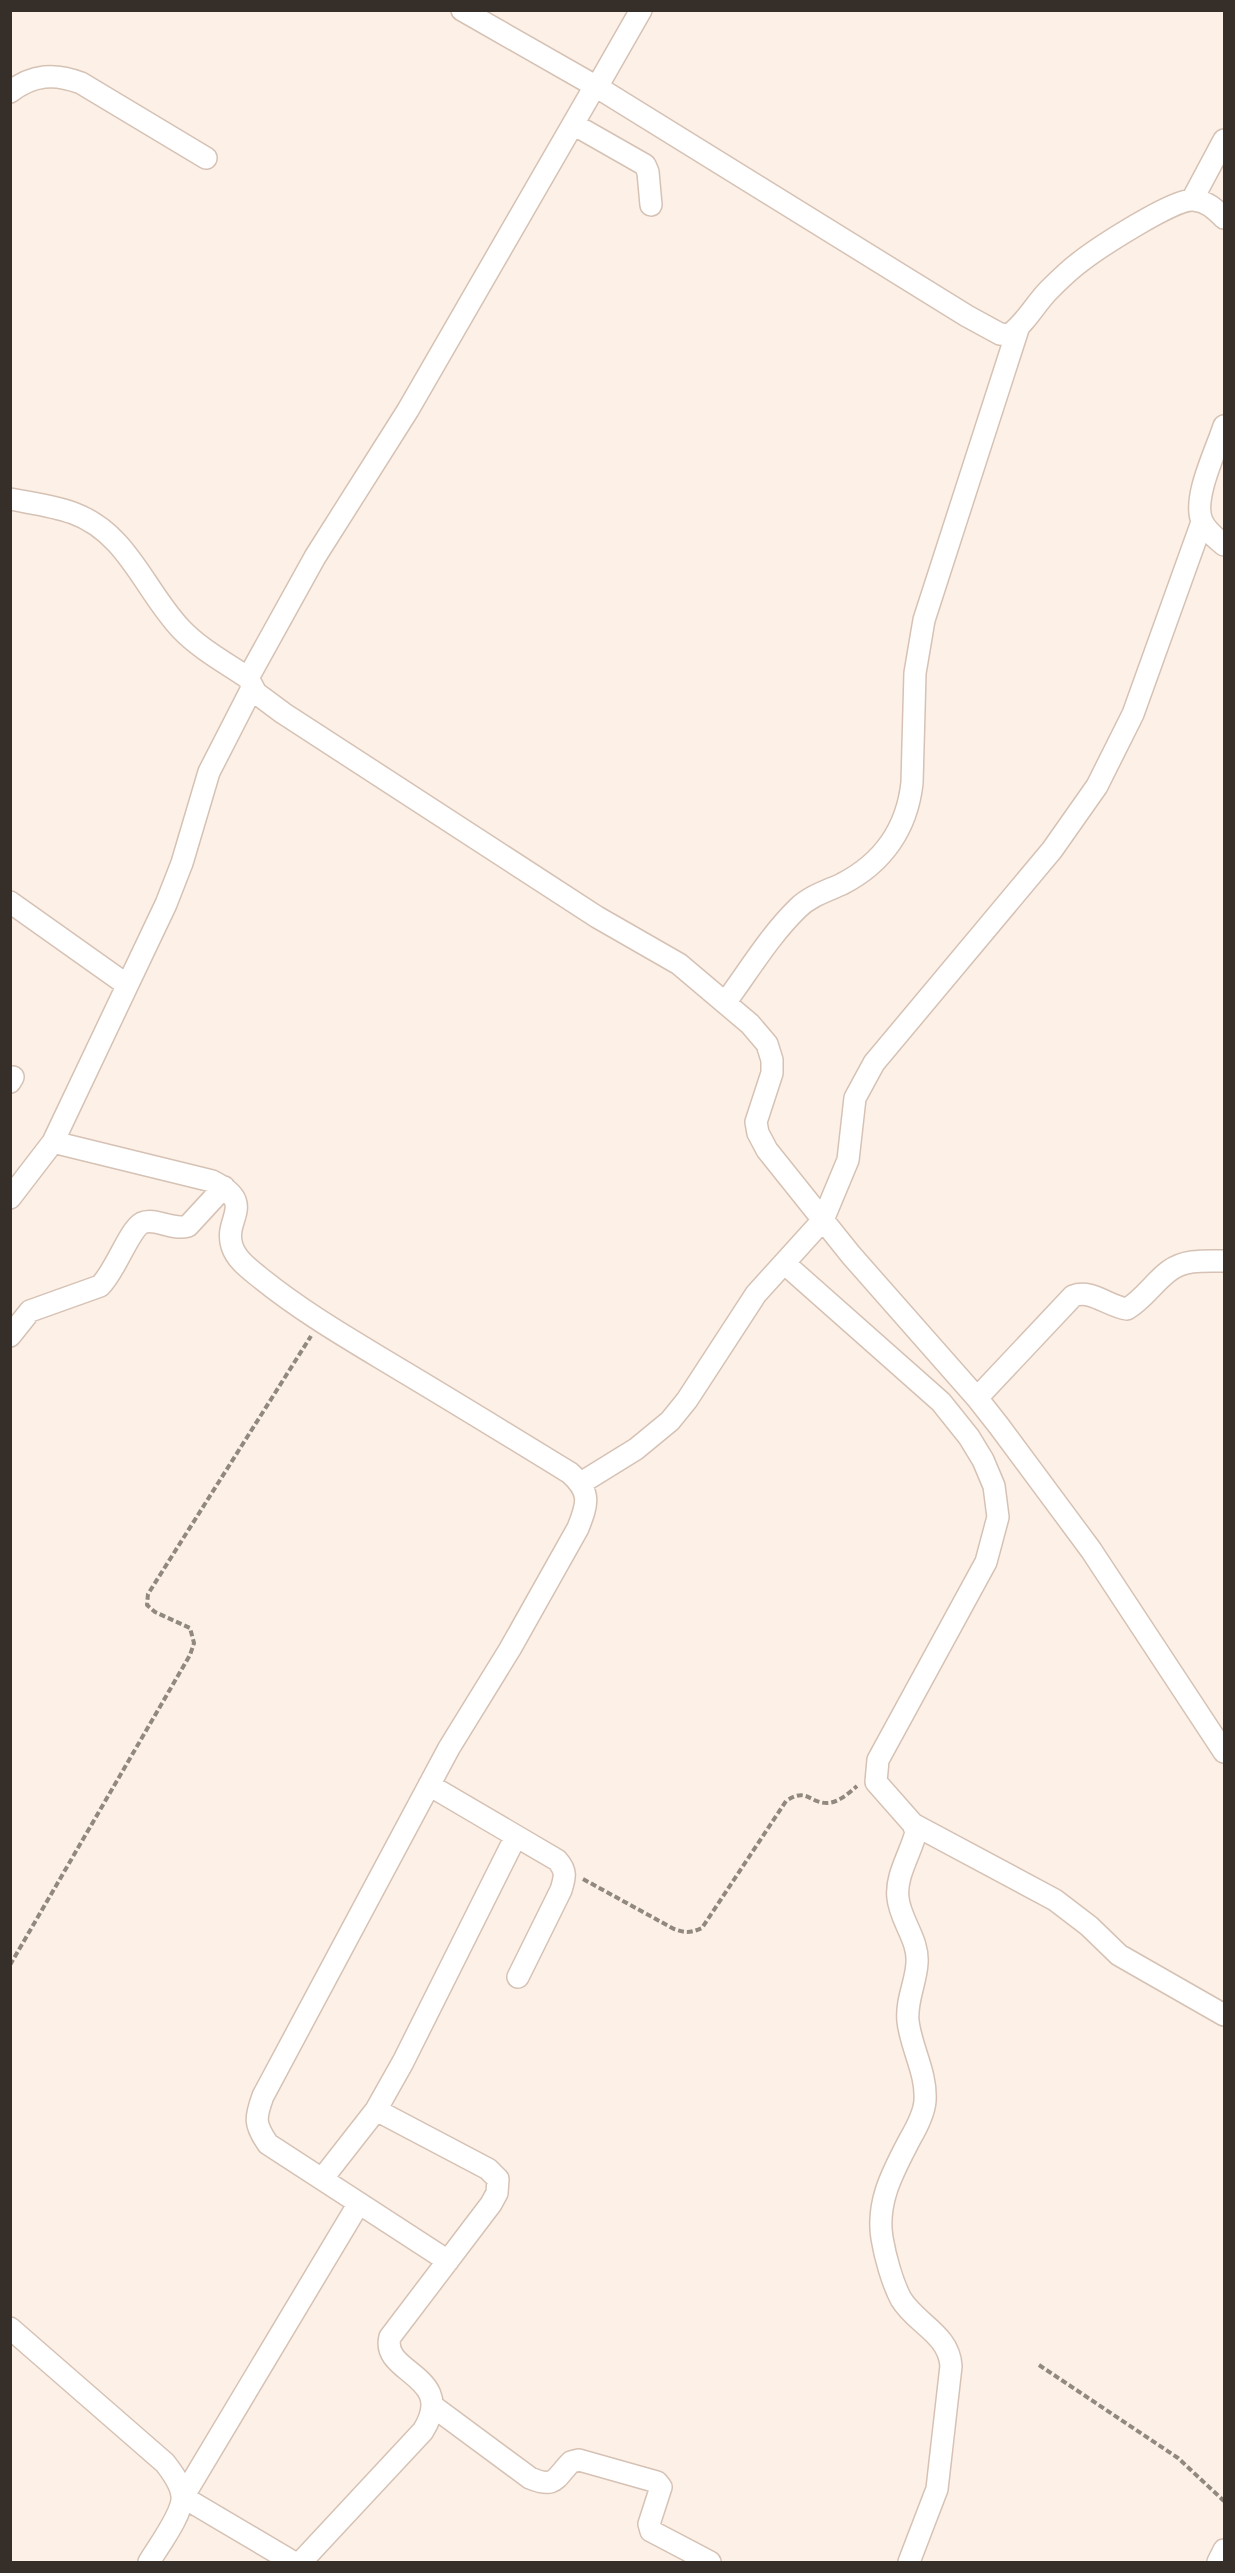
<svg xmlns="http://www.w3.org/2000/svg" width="1235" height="2573" viewBox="0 0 1235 2573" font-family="'PT Sans Narrow',sans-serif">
	<rect width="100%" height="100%" fill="#fcf0e7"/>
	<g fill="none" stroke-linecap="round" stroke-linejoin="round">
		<defs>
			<path id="minor" d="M 462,10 L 597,87 L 967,316 L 1000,334 L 1009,335 C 1026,323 1035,304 1049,290 C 1059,280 1069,270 1080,262 C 1098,248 1173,199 1193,200 C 1207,201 1215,209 1224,218
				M 595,86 L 408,410 L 315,557 L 248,678 L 256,693 L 283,713 L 597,917 L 679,964 L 750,1024 L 767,1044 L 772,1060 L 772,1073 L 756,1122 L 758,1133 L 767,1150 L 851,1255 L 977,1398 L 999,1426 L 1091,1550 L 1224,1752
				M 597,87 L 641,10
				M 10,92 C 33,74 55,73 81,83 L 206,158
				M 573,124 L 645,165 L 648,172 L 651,205
				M 1192,200 L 1224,140
				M 1224,426 C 1217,449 1192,498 1202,521 C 1206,531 1216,538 1224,545
				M 10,499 C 31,503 54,506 73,513 C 128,533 144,590 181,629 C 200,649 226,663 248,678
				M 252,688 L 209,772 L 182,863 L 166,904 L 53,1142 L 212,1181 C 258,1204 223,1218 232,1246 C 236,1259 248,1268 258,1276 C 302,1312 351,1340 399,1369 C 456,1403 513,1438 570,1473 C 591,1492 588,1503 578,1528 L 510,1649 L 449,1748 L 263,2096 C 255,2118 254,2124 268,2144 L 448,2261
				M 10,902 L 127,985
				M 725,1003 C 748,972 770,935 798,908 C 810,896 827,891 842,884 C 883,863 907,828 912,783 L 915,673 L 924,620 L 1018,329
				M 10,1082 L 13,1077
				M 10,1198 L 53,1142
				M 784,1263 L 941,1402 L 969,1437 L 983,1460 L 994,1486 L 998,1517 L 986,1562 L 878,1760 L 876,1782 L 913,1824 L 916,1832 C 911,1853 895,1876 898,1898 C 900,1920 919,1940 917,1963 C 916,1983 906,2000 908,2021 C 911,2048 927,2073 925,2101 C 924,2114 917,2127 910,2139 C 894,2170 876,2201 882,2238 C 885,2256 892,2282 901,2299 C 916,2324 949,2334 951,2366 L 937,2489 L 909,2562
				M 10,1336 L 30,1311 L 100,1286 C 115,1272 129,1230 142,1223 C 155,1217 172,1231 188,1226 L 224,1187
				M 977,1398 L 1073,1296 C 1092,1289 1107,1306 1127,1309 C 1144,1299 1154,1282 1169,1271 C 1185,1259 1206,1261 1224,1261
				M 581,1483 L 636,1449 L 670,1421 L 687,1400 L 756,1294 L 823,1220 L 848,1160 L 855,1098 L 874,1063 L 1052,850 L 1097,786 L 1133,714 L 1202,522
				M 429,1785 L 557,1860 C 567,1871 565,1877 561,1890 L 518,1977
				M 913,1824 L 1055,1900 L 1089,1926 L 1119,1955 L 1224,2015
				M 322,2179 L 376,2110 L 403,2062 L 515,1838
				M 10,2328 L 165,2463 C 172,2472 181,2484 182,2496 C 184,2512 158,2547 149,2562
				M 434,2407 L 530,2478 C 556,2489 555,2478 571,2462 L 579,2460 L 657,2482 L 661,2487 L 649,2524 L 651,2531 L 710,2562
				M 293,2562 L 183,2497 L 359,2203
				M 301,2562 L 423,2431 C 458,2375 380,2374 390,2337 L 491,2204 L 497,2193 L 498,2179 L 488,2169 L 376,2110
				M 1218,2562 L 1224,2550"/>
		</defs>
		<use href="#minor" stroke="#d6c2b4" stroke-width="24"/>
		<path stroke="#918880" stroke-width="4" stroke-dasharray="6 3" stroke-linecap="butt" d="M 583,1879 L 674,1929 C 685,1933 691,1933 702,1928 L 786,1801 C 807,1787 809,1803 827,1803 C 838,1803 849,1793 857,1786
			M 10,1965 L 190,1655 L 194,1643 L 190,1628 L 155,1612 L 147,1605 L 148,1594 L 311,1336
			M 1039,2365 L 1178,2458 L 1224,2501"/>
		<use href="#minor" stroke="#fff" stroke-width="21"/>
	</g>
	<rect width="1235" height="2573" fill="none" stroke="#362e28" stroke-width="24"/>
</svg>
